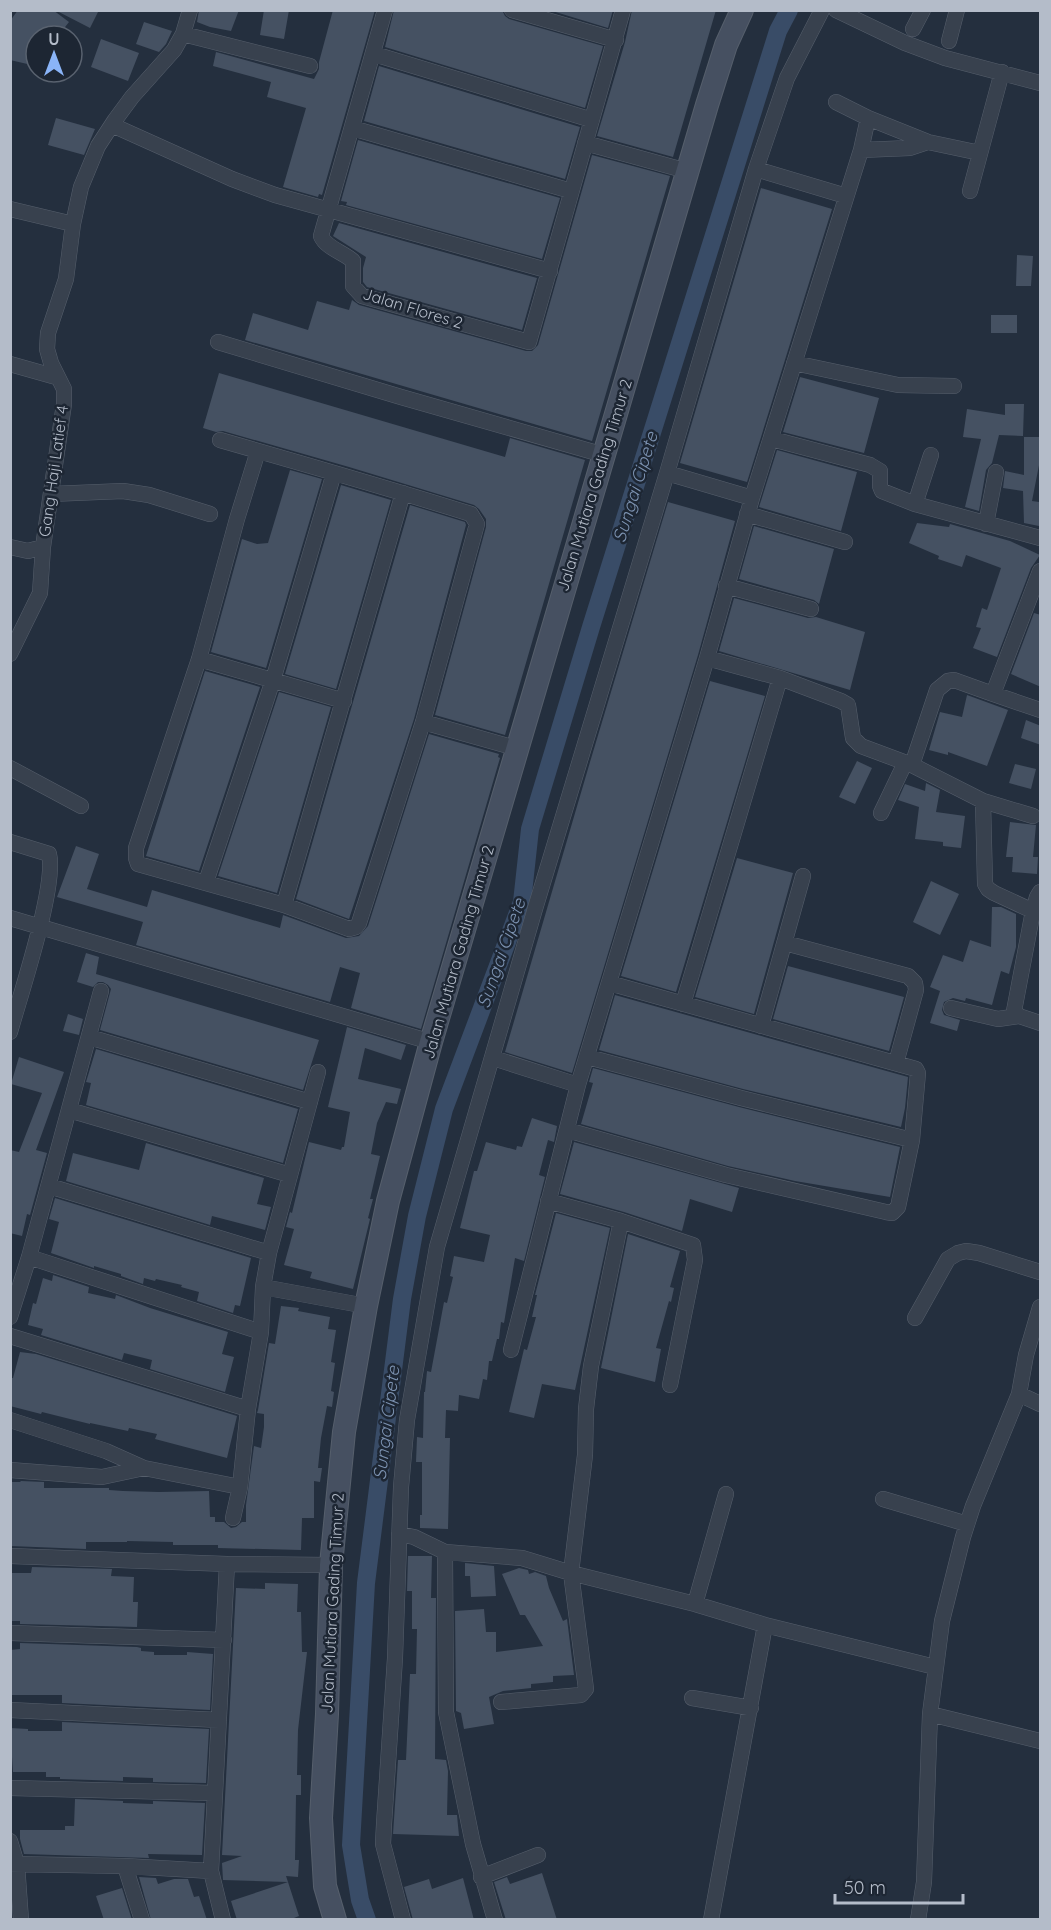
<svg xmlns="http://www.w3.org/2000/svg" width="1051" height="1930" viewBox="0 0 1051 1930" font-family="Quicksand,sans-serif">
	<rect width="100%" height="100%" fill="#242f3e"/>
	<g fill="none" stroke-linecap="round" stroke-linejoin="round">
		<path stroke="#394c67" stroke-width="18" d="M 367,1920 L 360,1900 L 351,1845 L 366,1583 L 402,1299 L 417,1216 L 444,1109 L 522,902 L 530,829 L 591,627 L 778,31 L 789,10"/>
	</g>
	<path fill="#455162" d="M 18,10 L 53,10 L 69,22 L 58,36 L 36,36 L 36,66 L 10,60 L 10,21 Z
		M 55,10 L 99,10 L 90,28 Z
		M 199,10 L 239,10 L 231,31 L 210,27 L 197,22 Z
		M 264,10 L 289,10 L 284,39 L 260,35 Z
		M 333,10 L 375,10 L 322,195 L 319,194 L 318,197 L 283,187 L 306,108 L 267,97 L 271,82 L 213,66 L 216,52 L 314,79 L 319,69 L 319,62 Z
		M 394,10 L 502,10 L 505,16 L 509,19 L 603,46 L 585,108 L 385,47 Z
		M 549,10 L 613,10 L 608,28 Z
		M 632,10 L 716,10 L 673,157 L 597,136 L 625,42 Z
		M 144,22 L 172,31 L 166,44 L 159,52 L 136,44 Z
		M 101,39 L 139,53 L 128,81 L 91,67 Z
		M 379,66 L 580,127 L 565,179 L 364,121 Z
		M 56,118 L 95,129 L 84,155 L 48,145 Z
		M 358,140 L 560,198 L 542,259 L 346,205 L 347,202 L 341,201 Z
		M 592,155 L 670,176 L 592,441 L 245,340 L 253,313 L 308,330 L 317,301 L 349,310 L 352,300 L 359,305 L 526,351 L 532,351 L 538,345 Z
		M 761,188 L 832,209 L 747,482 L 680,463 Z
		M 339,223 L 537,278 L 522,330 L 367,287 L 363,282 L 363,268 L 366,257 L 333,236 Z
		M 1017,255 L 1033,256 L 1031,286 L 1016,286 Z
		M 991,315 L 1017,315 L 1017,333 L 991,333 Z
		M 219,373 L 505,457 L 510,438 L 585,460 L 505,735 L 435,715 L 486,527 L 486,519 L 479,509 L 474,505 L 349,467 L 223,431 L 216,432 L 203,428 Z
		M 800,377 L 879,398 L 864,453 L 783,432 Z
		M 1005,404 L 1024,404 L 1023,436 L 999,435 L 992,463 L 986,470 L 979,511 L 965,507 L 981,439 L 963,437 L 967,409 L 1005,415 Z
		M 1024,437 L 1041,437 L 1041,455 L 1032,501 L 1039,502 L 1039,526 L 1024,523 L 1023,491 L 1003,488 L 1005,471 L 1024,475 Z
		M 777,450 L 857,472 L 841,531 L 759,507 Z
		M 290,470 L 322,479 L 266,668 L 211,652 L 242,539 L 257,544 L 268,543 Z
		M 341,485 L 391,500 L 336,689 L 285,674 Z
		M 668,502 L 735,521 L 698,655 L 572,1073 L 505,1052 L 590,762 Z
		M 410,505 L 465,522 L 466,525 L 414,719 L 349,919 L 296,899 Z
		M 917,523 L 949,527 L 950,524 L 1010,541 L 1040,555 L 1031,568 L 997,657 L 973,648 L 981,628 L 976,627 L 982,608 L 987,610 L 1001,568 L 966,555 L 962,567 L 938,559 L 939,556 L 909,543 Z
		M 754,526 L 834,549 L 819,604 L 814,600 L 739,579 Z
		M 734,598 L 808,618 L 816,617 L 865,632 L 850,690 L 719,651 Z
		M 1034,613 L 1041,615 L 1041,687 L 1011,674 Z
		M 205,671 L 260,687 L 199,871 L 146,856 Z
		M 710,681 L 765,696 L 676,992 L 621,976 Z
		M 279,692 L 331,707 L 277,893 L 218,876 Z
		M 967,695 L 1008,710 L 987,766 L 948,752 L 948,755 L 929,750 L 940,712 L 962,717 Z
		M 1026,720 L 1041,726 L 1041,745 L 1021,738 Z
		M 429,734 L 499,754 L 498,757 L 500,758 L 421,1029 L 351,1008 L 360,973 L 340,967 L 330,1002 L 136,945 L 143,922 L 57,897 L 76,846 L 99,854 L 87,889 L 147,907 L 152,890 L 280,928 L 283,915 L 346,938 L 359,936 L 368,926 Z
		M 857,761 L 872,768 L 855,804 L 839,797 Z
		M 1015,764 L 1036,769 L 1031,789 L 1009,783 Z
		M 926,783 L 940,790 L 936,812 L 965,816 L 961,848 L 943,846 L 943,842 L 915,839 L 919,807 L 898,800 L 905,784 L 925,791 Z
		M 1010,822 L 1036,825 L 1033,857 L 1038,857 L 1037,874 L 1012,872 L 1013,857 L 1006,857 Z
		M 737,858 L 793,873 L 754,1014 L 695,997 Z
		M 931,881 L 959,894 L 940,935 L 913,922 Z
		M 992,907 L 1001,907 L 1016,914 L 1016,947 L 1009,974 L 1001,971 L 992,1005 L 966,998 L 965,1001 L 953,998 L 944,1002 L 942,1010 L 944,1015 L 960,1020 L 957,1031 L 930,1023 L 940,991 L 930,987 L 943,955 L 963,962 L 970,940 L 991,947 Z
		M 86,953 L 99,957 L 96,974 L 319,1040 L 303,1090 L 100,1030 L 111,989 L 108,985 L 103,982 L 98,982 L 93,987 L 77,982 Z
		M 788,966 L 904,997 L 889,1051 L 773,1019 Z
		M 615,995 L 908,1077 L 905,1108 L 901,1127 L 743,1089 L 599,1050 Z
		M 68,1014 L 83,1019 L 79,1035 L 63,1031 Z
		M 347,1027 L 406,1045 L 401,1060 L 365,1048 L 358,1079 L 401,1089 L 397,1104 L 386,1102 L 377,1123 L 371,1154 L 380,1156 L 370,1199 L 373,1199 L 368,1218 L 370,1219 L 353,1289 L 310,1278 L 312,1272 L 284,1265 L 294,1229 L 286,1227 L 290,1212 L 292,1213 L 309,1142 L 341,1150 L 342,1147 L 344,1147 L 350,1112 L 328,1107 Z
		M 96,1049 L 298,1109 L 283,1163 L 86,1105 L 91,1083 L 86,1082 Z
		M 19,1057 L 64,1072 L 36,1150 L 47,1153 L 30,1215 L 27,1214 L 22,1236 L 10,1233 L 10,1150 L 19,1152 L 42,1093 L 11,1084 Z
		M 593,1068 L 739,1107 L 900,1147 L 890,1197 L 795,1181 L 728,1166 L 581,1124 L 593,1083 L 589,1082 Z
		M 532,1118 L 557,1126 L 554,1142 L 548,1140 L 539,1175 L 545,1177 L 524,1261 L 515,1258 L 504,1323 L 501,1322 L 499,1339 L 497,1339 L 492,1361 L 489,1361 L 487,1380 L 483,1379 L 479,1399 L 459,1395 L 458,1411 L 446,1410 L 445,1438 L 450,1438 L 448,1529 L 420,1528 L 420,1515 L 422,1515 L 422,1462 L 416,1462 L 417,1437 L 423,1438 L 424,1392 L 425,1392 L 427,1371 L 431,1372 L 444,1302 L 447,1303 L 453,1277 L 450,1276 L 454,1256 L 484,1262 L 490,1235 L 460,1228 L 474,1171 L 477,1171 L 486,1142 L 516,1150 L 517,1146 L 522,1147 Z
		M 574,1142 L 739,1188 L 732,1212 L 690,1199 L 682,1231 L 624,1212 L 560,1194 Z
		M 146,1143 L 264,1178 L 257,1204 L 271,1207 L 265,1230 L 212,1216 L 210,1225 L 66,1181 L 73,1153 L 139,1170 Z
		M 55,1198 L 251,1258 L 240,1306 L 235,1305 L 233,1313 L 197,1301 L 199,1292 L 181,1287 L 182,1285 L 156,1279 L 155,1281 L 144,1278 L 143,1284 L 121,1276 L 121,1274 L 94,1266 L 94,1268 L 51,1253 L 59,1222 L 49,1219 Z
		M 556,1213 L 610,1228 L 575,1390 L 542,1384 L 534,1418 L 509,1412 L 524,1349 L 527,1350 L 536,1317 L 532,1317 L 537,1295 L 535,1295 Z
		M 628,1234 L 680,1251 L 670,1287 L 674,1288 L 671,1302 L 669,1301 L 656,1348 L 661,1349 L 655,1382 L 601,1368 Z
		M 53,1275 L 89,1287 L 88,1293 L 115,1299 L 116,1295 L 150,1308 L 228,1332 L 222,1354 L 234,1357 L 225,1392 L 150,1369 L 152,1360 L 124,1353 L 122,1360 L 41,1335 L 43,1329 L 28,1325 L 33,1303 L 36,1304 L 43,1278 L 52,1281 Z
		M 281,1306 L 299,1308 L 298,1311 L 330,1317 L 328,1329 L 336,1330 L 331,1362 L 335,1363 L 331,1391 L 334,1392 L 332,1407 L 327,1406 L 321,1438 L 318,1468 L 322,1468 L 320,1482 L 314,1481 L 314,1518 L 302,1518 L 301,1550 L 218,1548 L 218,1545 L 173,1545 L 173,1542 L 127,1541 L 127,1542 L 86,1542 L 86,1549 L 10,1546 L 10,1482 L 20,1482 L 21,1481 L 44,1482 L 44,1488 L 109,1488 L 109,1490 L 123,1491 L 159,1492 L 209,1491 L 210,1517 L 215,1517 L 215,1522 L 224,1522 L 231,1528 L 236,1527 L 242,1522 L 246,1522 L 246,1505 L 254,1446 L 261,1448 L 264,1427 L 264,1414 L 257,1413 L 258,1410 L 269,1343 L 275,1344 Z
		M 20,1352 L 36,1354 L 237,1416 L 227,1458 L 155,1439 L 157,1434 L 129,1428 L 128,1431 L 90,1423 L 90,1424 L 42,1412 L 41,1414 L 10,1406 L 10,1378 L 13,1378 Z
		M 408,1556 L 432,1556 L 431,1598 L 436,1598 L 435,1759 L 446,1760 L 448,1771 L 447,1815 L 457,1815 L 459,1836 L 393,1834 L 398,1760 L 406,1760 L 410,1674 L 416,1674 L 417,1629 L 412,1629 L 412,1591 L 407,1591 Z
		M 465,1563 L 494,1566 L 496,1596 L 471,1597 L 470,1576 L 465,1576 Z
		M 32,1567 L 112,1569 L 111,1576 L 134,1577 L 133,1602 L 138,1602 L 137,1627 L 20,1624 L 20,1621 L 10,1621 L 10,1573 L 31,1573 Z
		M 519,1568 L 528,1570 L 529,1574 L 535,1572 L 546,1576 L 549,1588 L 563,1621 L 567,1619 L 574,1675 L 553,1676 L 553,1682 L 531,1684 L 531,1688 L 503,1691 L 489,1697 L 494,1724 L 464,1729 L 461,1713 L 456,1711 L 455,1611 L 484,1609 L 486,1632 L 496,1632 L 496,1652 L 543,1646 L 525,1615 L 520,1615 L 502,1574 Z
		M 265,1583 L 298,1584 L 297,1612 L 301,1612 L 302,1652 L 307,1652 L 298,1730 L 297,1775 L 301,1775 L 301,1795 L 296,1795 L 295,1860 L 299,1860 L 298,1877 L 286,1876 L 288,1882 L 223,1880 L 222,1863 L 242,1856 L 222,1855 L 236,1588 L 265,1589 Z
		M 20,1643 L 137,1647 L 141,1648 L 141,1651 L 154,1652 L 154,1655 L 187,1655 L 187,1652 L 213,1654 L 210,1710 L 62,1703 L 62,1695 L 10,1695 L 10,1650 L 20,1649 Z
		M 62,1722 L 209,1729 L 206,1783 L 153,1782 L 153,1778 L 123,1777 L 123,1781 L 60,1779 L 60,1777 L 46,1777 L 46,1772 L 13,1772 L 10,1728 L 28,1729 L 28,1731 L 62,1731 Z
		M 75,1799 L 123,1801 L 123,1803 L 153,1804 L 153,1801 L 205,1803 L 202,1855 L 148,1854 L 149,1858 L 24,1854 L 20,1839 L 20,1830 L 65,1830 L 65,1826 L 74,1826 Z
		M 542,1873 L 557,1920 L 506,1920 L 494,1882 L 507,1877 L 510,1884 Z
		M 139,1877 L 156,1878 L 158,1884 L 174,1879 L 188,1879 L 194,1897 L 199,1896 L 207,1920 L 151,1920 Z
		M 463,1878 L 474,1920 L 413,1920 L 404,1887 L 429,1879 L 432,1889 Z
		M 288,1882 L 299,1916 L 289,1920 L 237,1920 L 231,1901 Z
		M 122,1888 L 132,1920 L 104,1920 L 96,1896 Z"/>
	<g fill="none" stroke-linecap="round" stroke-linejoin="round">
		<defs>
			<path id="street" d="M 385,10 L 321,236 C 326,248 343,252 353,261 L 353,286 L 362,296 L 529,342 L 623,10
				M 512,10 L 616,40
				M 836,10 L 905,43 L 945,58 L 1040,83
				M 913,29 L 923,10
				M 183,34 L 310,66
				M 949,41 L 957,10
				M 374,54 L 592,120
				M 836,102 L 868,118 L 928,142 L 980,153
				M 112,125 L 232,179 L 275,195 L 550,271
				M 352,128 L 571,191
				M 585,143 L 687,171
				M 861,150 L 910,148 L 928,142
				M 756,169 L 846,196
				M 970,191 L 1002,72
				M 10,209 L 73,224
				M 218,342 L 401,397 L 604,455
				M 794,363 L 898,385 L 954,386
				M 10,364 L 56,377
				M 772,439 L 870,465 L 880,471 L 880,486 L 882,491 L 915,504
				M 220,440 C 304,464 388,488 471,514 L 477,524 L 423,722 L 359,923 L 356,927 L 349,929 L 284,905 L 138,864 L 136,858 L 136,848 L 199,659 L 237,519 L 258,451
				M 931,455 L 915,504 L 1040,538
				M 51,494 L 123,491 L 149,495 L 210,514
				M 752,498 L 861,150 L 868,118
				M 747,514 L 845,542
				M 986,524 L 996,472
				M 10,547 L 28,551 L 43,547 L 64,404 L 64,389 L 51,363 L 47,349 L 48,333 L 66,279 L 73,224 L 81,187 L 98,146 L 115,120 L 132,97 L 174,50 L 183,34 L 190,10
				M 726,586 L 811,609
				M 10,654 L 40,593 L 43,547
				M 707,658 L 780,678 L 841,701 L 848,705 L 853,738 L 861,746 L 912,765 L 983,801 L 985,884 L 988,889 L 994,893 L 1033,911
				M 199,659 L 344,701
				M 993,694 L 1040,710
				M 423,722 L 519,749
				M 912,765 L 937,690 L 948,681 L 954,680 L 993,694 L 1040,571
				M 10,768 L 81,806
				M 983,801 L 1033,816
				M 881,813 L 905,763
				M 10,842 L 49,854 C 57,885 20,996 10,1032
				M 206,882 L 273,680 L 334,473
				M 1040,892 L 1037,897 L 1033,911 L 1014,1011 L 1019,1016 L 1040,1023
				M 284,905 L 403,493
				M 10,918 L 431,1042
				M 785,943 L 908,976 L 915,983 L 916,990 L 896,1063
				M 683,1004 L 780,678
				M 951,1008 L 998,1019 L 1019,1016
				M 761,1026 L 803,876
				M 89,1037 L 310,1102
				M 588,1057 L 741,1098 L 912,1140
				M 493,1058 L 578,1085
				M 69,1110 L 290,1175
				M 567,1130 L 726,1175 L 886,1212 L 892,1213 L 898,1207 L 912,1140 L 918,1073 L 916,1069 L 609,983
				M 49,1186 L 269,1253
				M 548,1201 L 621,1221 L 693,1245 L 695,1260 L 670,1385
				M 29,1257 L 261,1332
				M 263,1287 L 366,1306
				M 10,1317 L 29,1257 L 101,991
				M 915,1318 L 948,1259 L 958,1253 L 966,1251 L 979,1253 L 1040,1272
				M 10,1336 L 248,1409
				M 511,1350 L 578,1085 L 707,658 L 752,498 L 667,473
				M 1019,1394 L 1040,1404
				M 10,1420 L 106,1451 L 144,1468
				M 10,1470 L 102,1477 L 144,1468 L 240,1487
				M 883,1499 L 967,1524
				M 233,1518 L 240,1487 L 248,1409 L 261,1332 L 263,1287 L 269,1253 L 318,1072
				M 399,1534 L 414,1537 L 445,1552 L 522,1558 L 571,1573 L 695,1604 L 765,1625 L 935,1667
				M 445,1552 L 446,1712 L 473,1844 L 495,1920
				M 10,1556 L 227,1564 L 331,1565
				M 695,1604 L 726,1494
				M 10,1633 L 224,1640
				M 692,1698 L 751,1708
				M 501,1702 L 581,1695 L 586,1689 L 571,1573 L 585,1455 L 586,1409 L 591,1366 L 621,1221
				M 10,1710 L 219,1720
				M 930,1714 L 1040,1741
				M 10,1788 L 214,1793
				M 10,1841 L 17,1864 L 21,1920
				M 10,1864 L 125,1866 L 211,1871
				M 125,1866 L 142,1920
				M 481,1877 L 538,1855
				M 223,1920 L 211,1871 L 227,1564
				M 403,1920 L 383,1844 L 384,1824 L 395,1658 L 401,1487 L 407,1420 L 437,1247 L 535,909 L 667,473 L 756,169 L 787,78 L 822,10
				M 711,1920 L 765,1625
				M 918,1920 L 924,1882 L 930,1714 L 942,1621 L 963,1537 L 973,1506 L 1019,1394 L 1026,1355 L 1040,1307"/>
			<path id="secondary" d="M 335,1920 L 325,1886 L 321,1818 L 327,1714 L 331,1565 L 344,1432 L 366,1306 L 388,1201 L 431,1042 L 707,105 L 726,45 L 742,10"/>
		</defs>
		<use href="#street" stroke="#565f6c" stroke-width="16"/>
		<use href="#secondary" stroke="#565f6c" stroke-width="24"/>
		<use href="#street" stroke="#38414e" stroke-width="15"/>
		<use href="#secondary" stroke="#465061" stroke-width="22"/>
	</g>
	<g text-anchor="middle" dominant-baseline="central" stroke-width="5" stroke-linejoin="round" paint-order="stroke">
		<g font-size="16" fill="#b4bcc9" stroke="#1d2633">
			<text transform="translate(413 308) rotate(17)">Jalan Flores 2</text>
			<text transform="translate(53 471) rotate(-82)">Gang Haji Latief 4</text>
			<text transform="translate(594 485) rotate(-73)">Jalan Mutiara Gading Timur 2</text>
			<text transform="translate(458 952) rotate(-74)">Jalan Mutiara Gading Timur 2</text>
			<text transform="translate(332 1603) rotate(-87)">Jalan Mutiara Gading Timur 2</text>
		</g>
		<g font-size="18" font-style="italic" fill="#7c92b1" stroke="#1d2633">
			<text transform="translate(635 487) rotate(-73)">Sungai Cipete</text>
			<text transform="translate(501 953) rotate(-71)">Sungai Cipete</text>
			<text transform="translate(386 1423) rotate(-83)">Sungai Cipete</text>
		</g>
	</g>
	<rect width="1051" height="1930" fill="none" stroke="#b4bcc9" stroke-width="24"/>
	<g transform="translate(54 54)"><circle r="28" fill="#1d2633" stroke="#59626f" stroke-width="1.5"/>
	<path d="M0-4.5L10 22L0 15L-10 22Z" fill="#8ab4f8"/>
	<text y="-9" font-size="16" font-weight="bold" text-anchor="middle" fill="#b4bcc9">U</text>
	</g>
	<path d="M835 1894v9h128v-9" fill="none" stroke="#b4bcc9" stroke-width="3"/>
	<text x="844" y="1894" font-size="18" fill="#b4bcc9" stroke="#1d2633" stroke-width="4.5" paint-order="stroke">50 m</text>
</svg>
